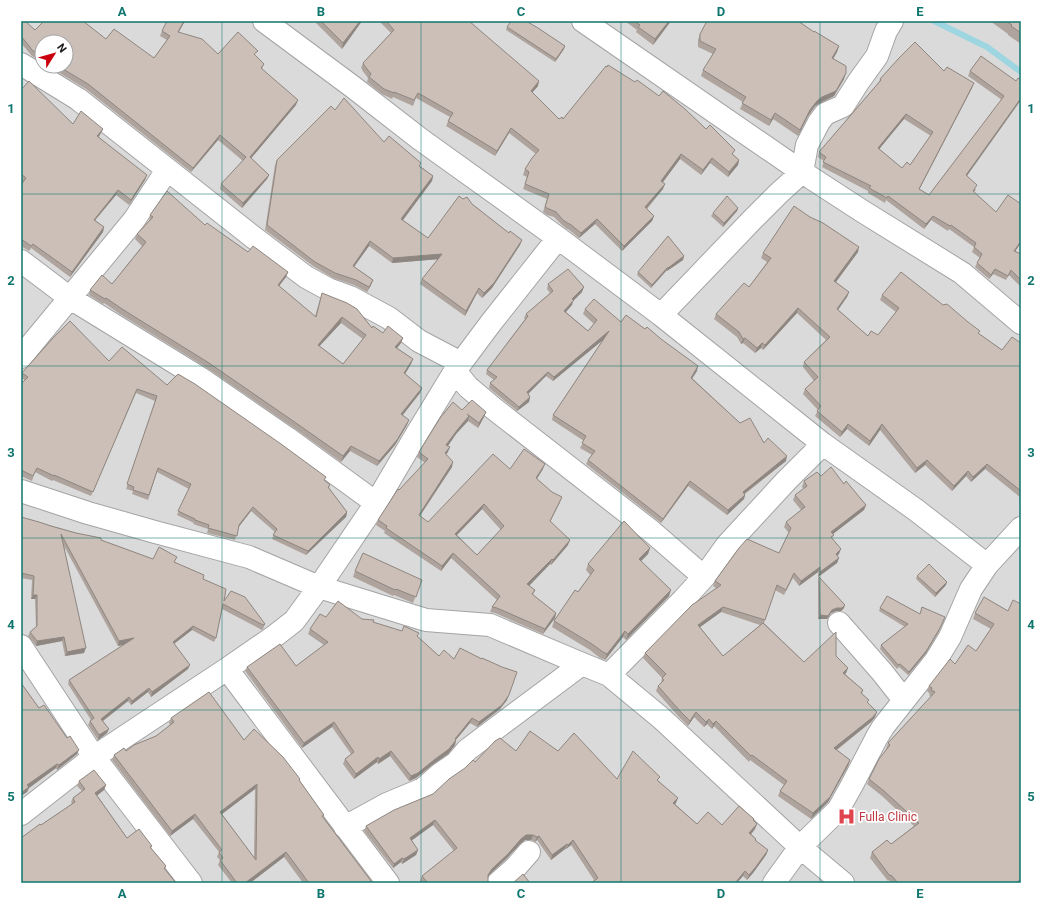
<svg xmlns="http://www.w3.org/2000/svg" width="1042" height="904" viewBox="0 0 1042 904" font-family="Roboto,sans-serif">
	<rect width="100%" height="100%" fill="#efeae1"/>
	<path fill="#dbdada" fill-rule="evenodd" d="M 21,21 L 1021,21 L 1021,883 L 21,883 ZM 42,42 L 66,42 L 66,66 L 42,66 Z"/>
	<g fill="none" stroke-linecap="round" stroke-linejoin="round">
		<path stroke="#9dd6e1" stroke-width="6" d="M 934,21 L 987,47 L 1021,72"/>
		<defs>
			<path id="minor" d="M 264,21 L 353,87 L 420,139 L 558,238 L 661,315 L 823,444 L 916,510 L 987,565
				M 583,21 L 802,172 L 862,211 L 962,273 L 1021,323
				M 21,64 L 78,99 L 253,237 L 306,277 L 328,289 L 350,297 L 389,318 L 419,341 L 461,363
				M 21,261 L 70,298 L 200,378 L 287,438 L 376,503
				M 661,315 L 752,220 L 778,194 L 802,172 L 807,145 L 819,122 L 825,114 L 843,106 L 859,81 L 877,56 L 886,31 L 892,21
				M 21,357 L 134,220 L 167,170
				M 455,371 L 468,387 L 493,408 L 651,531 L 704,577
				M 21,491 L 88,513 L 155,532 L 249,557 L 319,587 L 426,620 L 490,625 L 582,664 L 609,675 L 661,718 L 800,847 L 843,883
				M 839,623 L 882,672 L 904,700
				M 21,646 L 94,757 L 191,883
				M 227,669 L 388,883
				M 609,675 L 683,600 L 704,577 L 727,545 L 786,481 L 823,444
				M 21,814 L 94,757 L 227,669 L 276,635 L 294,621 L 319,587 L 376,503 L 416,435 L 455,371 L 490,324 L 558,238
				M 345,827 L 387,804 L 423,789 L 440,774 L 456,763 L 467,750 L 582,664
				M 498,883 L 515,868 L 529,852
				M 774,883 L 800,847 L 838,810 L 852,785 L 877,737 L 883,727 L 936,660 L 950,637 L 971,589 L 987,565 L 1021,528"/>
		</defs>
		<use href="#minor" stroke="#a4a4a4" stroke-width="24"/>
		<use href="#minor" stroke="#fff" stroke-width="22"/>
	</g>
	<path fill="#afa49d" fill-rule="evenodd" d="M 21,21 L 35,30 L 106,39 L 154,58 L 167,40 L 160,36 L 162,31 L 167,21 L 185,21 L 178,32 L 218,54 L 256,56 L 264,64 L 262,69 L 296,105 L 251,158 L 269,175 L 267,179 L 242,208 L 220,189 L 221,184 L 243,161 L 218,140 L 191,172 L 86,89 L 48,66 L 66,66 L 42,42 L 42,62 L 32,56 L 21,43 Z
		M 316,21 L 362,21 L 342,49 L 316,23 Z
		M 379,21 L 469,21 L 538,86 L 532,93 L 559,119 L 563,119 L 635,82 L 659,96 L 706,129 L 739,160 L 738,165 L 728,177 L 710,163 L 701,175 L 680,159 L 663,182 L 663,189 L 647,209 L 654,216 L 652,221 L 622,251 L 595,224 L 579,238 L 568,229 L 567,229 L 562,225 L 554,217 L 547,215 L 543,212 L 547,199 L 523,189 L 527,177 L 523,175 L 525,169 L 536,154 L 509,133 L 495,156 L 446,126 L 450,117 L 416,98 L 413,106 L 393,97 L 392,99 L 382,94 L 367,82 L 368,78 L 362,70 L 362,69 L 361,68 L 363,63 L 391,33 Z
		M 625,21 L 671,21 L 653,45 L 636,32 L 637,30 Z
		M 990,21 L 1021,21 L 1021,44 L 1008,35 L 1008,34 Z
		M 507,27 L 564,49 L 555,62 L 506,30 Z
		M 814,32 L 839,46 L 837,52 L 833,59 L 844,79 L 834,96 L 820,103 L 815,106 L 808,116 L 798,136 L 773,119 L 769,126 L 740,109 L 743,102 L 701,76 L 703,70 L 713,54 L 698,47 L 698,40 L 700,34 Z
		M 944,71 L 972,88 L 919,189 L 929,195 L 1002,100 L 968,76 L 970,71 L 1016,81 L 967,176 L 976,190 L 974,192 L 1015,251 L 1021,254 L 1021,287 L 1009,275 L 1006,280 L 993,274 L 989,279 L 975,267 L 977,263 L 980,258 L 972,252 L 974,247 L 949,229 L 948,231 L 931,220 L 924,229 L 886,200 L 885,203 L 868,193 L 868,191 L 822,167 L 824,161 L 818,157 L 819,152 L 879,82 L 880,79 ZM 904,119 L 931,136 L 910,165 L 902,168 L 879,149 Z
		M 21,90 L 73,124 L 103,129 L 99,137 L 145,180 L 129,205 L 116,195 L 95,220 L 104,227 L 103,232 L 70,277 L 31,248 L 29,251 L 21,246 L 21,185 L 23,182 L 21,180 Z
		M 335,110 L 420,166 L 433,176 L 432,181 L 403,220 L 428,238 L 463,199 L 472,204 L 509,233 L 522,240 L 520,245 L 492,288 L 482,298 L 477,293 L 465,316 L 420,284 L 422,279 L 438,259 L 392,263 L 369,246 L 354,267 L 373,280 L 371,285 L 367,292 L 354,285 L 333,278 L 313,266 L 265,230 L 275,165 L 277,160 Z
		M 738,208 L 737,211 L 723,227 L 711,216 L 713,213 Z
		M 150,215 L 205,225 L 248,252 L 288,272 L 286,277 L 279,286 L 315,316 L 322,293 L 372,328 L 383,333 L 403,338 L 401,343 L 397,348 L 413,359 L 411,364 L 405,374 L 422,388 L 420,393 L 402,415 L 407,425 L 395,445 L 377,466 L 350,451 L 341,462 L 294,428 L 207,368 L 120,314 L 104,303 L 103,304 L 89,295 L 90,290 L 112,284 L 142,246 L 135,239 L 137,234 L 149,221 ZM 341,323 L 363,339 L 343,364 L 319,346 Z
		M 858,252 L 836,282 L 849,292 L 847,297 L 838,310 L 868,336 L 878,335 L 896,312 L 880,300 L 882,295 L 979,334 L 1002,350 L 1021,343 L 1021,498 L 985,469 L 971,482 L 966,476 L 952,491 L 925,465 L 915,473 L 880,430 L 869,446 L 847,429 L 840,437 L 815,416 L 818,410 L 803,394 L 805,389 L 814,381 L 803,367 L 804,362 L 826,340 L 797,313 L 763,350 L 761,348 L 755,353 L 743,343 L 741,344 L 737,337 L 714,319 L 716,314 L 749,287 L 767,262 L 761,258 L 763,253 Z
		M 684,256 L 683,260 L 667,271 L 666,271 L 651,288 L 637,275 L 638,272 Z
		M 548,284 L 582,292 L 573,301 L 572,305 L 566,312 L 588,331 L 594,324 L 583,314 L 585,309 L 621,322 L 697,371 L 692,378 L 740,423 L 786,461 L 745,494 L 745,495 L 744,499 L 727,515 L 688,486 L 661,523 L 586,464 L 588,460 L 592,455 L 580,448 L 584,441 L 552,420 L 553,415 L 604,338 L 553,381 L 546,376 L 528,394 L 530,397 L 529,402 L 517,411 L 489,388 L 490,383 L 494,380 L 486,374 L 487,370 L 525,319 L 524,318 L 526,314 L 550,293 L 547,289 Z
		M 109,361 L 167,385 L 325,481 L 330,485 L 329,488 L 347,512 L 346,517 L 306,555 L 272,539 L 275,532 L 251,511 L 238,528 L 235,540 L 207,533 L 208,529 L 193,524 L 194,523 L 177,515 L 189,489 L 157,472 L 148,500 L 132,494 L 133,491 L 126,489 L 155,401 L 136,393 L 91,496 L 53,480 L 52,481 L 35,472 L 32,481 L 21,476 L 21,384 L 25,380 L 21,378 L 22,373 Z
		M 462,410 L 486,412 L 484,417 L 478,428 L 468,421 L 456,434 L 448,446 L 448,452 L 446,454 L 452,467 L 420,516 L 428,522 L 510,469 L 543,469 L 537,479 L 560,502 L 550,522 L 568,545 L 551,565 L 550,564 L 529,586 L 535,590 L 533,595 L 556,613 L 555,618 L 543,634 L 495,613 L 490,612 L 492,607 L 497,600 L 451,558 L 441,571 L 384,533 L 385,531 L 376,525 L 378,520 L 399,490 L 425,463 L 417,457 L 419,452 ZM 482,509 L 501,530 L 477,555 L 457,535 Z
		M 821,476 L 844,484 L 866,505 L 864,510 L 833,534 L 834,535 L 832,538 L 839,554 L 837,556 L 839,558 L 837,563 L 818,577 L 818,572 L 799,586 L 793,578 L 784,595 L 775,590 L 764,623 L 804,662 L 836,656 L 848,668 L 846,673 L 845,674 L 863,690 L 862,694 L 875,717 L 871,722 L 837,750 L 850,760 L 848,766 L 828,802 L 811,819 L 778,796 L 780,791 L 784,785 L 750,760 L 749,762 L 714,726 L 712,729 L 707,724 L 704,727 L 694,717 L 688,726 L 678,716 L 656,691 L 658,686 L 661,683 L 662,678 L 643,658 L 645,653 L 716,588 L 713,586 L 715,581 L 779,553 L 789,533 L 784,527 L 786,522 L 801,510 L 793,500 L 795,495 L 804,489 L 802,487 L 804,481 ZM 721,612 L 760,625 L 723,656 L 700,627 Z
		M 21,517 L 101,540 L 153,559 L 175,562 L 203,579 L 224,601 L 265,624 L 263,629 L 262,630 L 222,609 L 216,638 L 214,642 L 192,630 L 174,644 L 188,669 L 151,697 L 148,692 L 131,705 L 128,701 L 103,721 L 107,733 L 98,740 L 88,725 L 90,721 L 91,720 L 68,684 L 69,680 L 125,644 L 118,646 L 64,546 L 84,653 L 65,656 L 62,641 L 36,646 L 28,636 L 30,632 L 36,628 L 35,599 L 31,599 L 32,580 L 21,578 Z
		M 650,548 L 648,554 L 641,561 L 669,596 L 626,640 L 623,637 L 605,660 L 600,658 L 590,650 L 552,627 L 554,621 L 578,592 L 590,575 L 586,570 L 588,564 Z
		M 355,571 L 422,580 L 413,603 L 394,595 L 393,596 L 353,577 Z
		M 917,576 L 946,585 L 935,597 L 916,579 Z
		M 819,577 L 844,608 L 841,611 L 836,611 L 831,613 L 827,619 L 818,619 L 818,581 Z
		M 880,608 L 939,631 L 926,653 L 908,675 L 899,667 L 897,669 L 880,649 L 881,645 L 905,627 L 879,611 Z
		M 1008,611 L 1021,883 L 891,883 L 889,880 L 888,881 L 870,858 L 872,852 L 891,844 L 914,826 L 882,796 L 867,784 L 869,779 L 886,749 L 888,743 L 931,697 L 929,695 L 930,694 L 927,691 L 929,686 L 955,664 L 976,651 L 991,629 L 973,619 L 975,613 Z
		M 326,617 L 362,619 L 417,636 L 439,656 L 454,659 L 507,700 L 500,709 L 477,727 L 470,723 L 456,740 L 455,745 L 448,754 L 432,765 L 416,778 L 409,781 L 390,756 L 378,764 L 377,762 L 354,779 L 343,764 L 345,759 L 351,754 L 332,727 L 302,748 L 245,671 L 247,667 L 296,666 L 324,645 L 308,634 L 310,629 Z
		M 21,683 L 39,708 L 77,754 L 57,770 L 56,768 L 29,788 L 27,792 L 21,796 Z
		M 171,718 L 244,740 L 300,781 L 324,815 L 323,817 L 371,881 L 370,883 L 303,883 L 284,857 L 250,883 L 232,883 L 218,865 L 220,860 L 217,857 L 219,852 L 193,819 L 170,836 L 112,760 L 114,755 L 126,751 L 156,736 L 170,725 L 169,723 ZM 255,789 L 254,858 L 222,814 Z
		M 516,751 L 558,751 L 617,779 L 659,781 L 676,803 L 675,804 L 697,824 L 722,825 L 754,819 L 753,820 L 755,829 L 751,834 L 756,839 L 755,840 L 768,850 L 766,855 L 753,873 L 747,880 L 743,876 L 594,880 L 571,845 L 566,849 L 565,849 L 551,860 L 537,840 L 535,842 L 531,840 L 525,840 L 520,844 L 506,859 L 490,874 L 488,877 L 488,881 L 489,883 L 422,883 L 420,881 L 422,876 L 454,851 L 433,825 L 411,841 L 418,850 L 416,855 L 402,864 L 401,862 L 393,868 L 364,831 L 366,826 L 433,794 L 475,762 Z
		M 79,781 L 106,785 L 104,790 L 97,795 L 127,838 L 152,846 L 151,848 L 166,866 L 165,869 L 176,883 L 21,883 L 21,838 L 72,804 L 71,802 L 73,798 L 82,791 L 77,786 Z"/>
	<path fill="#8e8680" d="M 184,21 L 185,21 L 176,37 L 178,32 Z
		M 360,21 L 362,21 L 342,49 L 343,43 Z
		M 669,21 L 671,21 L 653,45 L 655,39 Z
		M 565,46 L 564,49 L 555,62 L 556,59 Z
		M 839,46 L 837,52 L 830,64 L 832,58 Z
		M 846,73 L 844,79 L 834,96 L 820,103 L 815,106 L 808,116 L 798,136 L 800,130 L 810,110 L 817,101 Z
		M 539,81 L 538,86 L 529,96 L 531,91 Z
		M 974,83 L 972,88 L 917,194 L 919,189 Z
		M 1021,98 L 1021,100 L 964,180 L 966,175 Z
		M 298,100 L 296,105 L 248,162 L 250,157 Z
		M 775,113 L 773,119 L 769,126 L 771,120 Z
		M 906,114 L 904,119 L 876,153 L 878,148 Z
		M 511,128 L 509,133 L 495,156 L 497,151 Z
		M 103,129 L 101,133 L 95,141 L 97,136 Z
		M 220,135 L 218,140 L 191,172 L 193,168 Z
		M 681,154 L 680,159 L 660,186 L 661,181 Z
		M 712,158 L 710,163 L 701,175 L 703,170 Z
		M 739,160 L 738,165 L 728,177 L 729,172 Z
		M 147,175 L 145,180 L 129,205 L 131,200 Z
		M 269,175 L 267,179 L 242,208 L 243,203 Z
		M 433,176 L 432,181 L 400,224 L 401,219 Z
		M 665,184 L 663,189 L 643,212 L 645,207 Z
		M 118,190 L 116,195 L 92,224 L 94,220 Z
		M 738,208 L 737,211 L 723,227 L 724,223 Z
		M 654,216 L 652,221 L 622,251 L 624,246 Z
		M 933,216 L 931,220 L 924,229 L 926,224 Z
		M 597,219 L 595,224 L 579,238 L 581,233 Z
		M 104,227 L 103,232 L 70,277 L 72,272 Z
		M 522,240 L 520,245 L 492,288 L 482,298 L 484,293 Z
		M 370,241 L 369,246 L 351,271 L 353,266 Z
		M 1021,241 L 1021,243 L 1012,256 L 1014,251 Z
		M 859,247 L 858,252 L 833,286 L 834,281 Z
		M 442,254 L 441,259 L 392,263 L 393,258 Z
		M 684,256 L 683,260 L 667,271 L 668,268 Z
		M 668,267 L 666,271 L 651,288 L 652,285 Z
		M 995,269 L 993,274 L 989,279 L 991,275 Z
		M 288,272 L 286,277 L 276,290 L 278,285 Z
		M 373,280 L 371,285 L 367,292 L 369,287 Z
		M 584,287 L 582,292 L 573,301 L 572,305 L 563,315 L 564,311 L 572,299 Z
		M 479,288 L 477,293 L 465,316 L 466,311 Z
		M 849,292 L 847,297 L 835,314 L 837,309 Z
		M 798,308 L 797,313 L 763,350 L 765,345 Z
		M 342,317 L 341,323 L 316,350 L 318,345 Z
		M 609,331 L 608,336 L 553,381 L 554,377 Z
		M 403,338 L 401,343 L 394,352 L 395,347 Z
		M 745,338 L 743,343 L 741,344 L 743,339 Z
		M 762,343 L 761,348 L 755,353 L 757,348 Z
		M 413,359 L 411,364 L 402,379 L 404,373 Z
		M 698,366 L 697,371 L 690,382 L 691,378 Z
		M 548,372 L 546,376 L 525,397 L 527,392 Z
		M 422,388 L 420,393 L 399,420 L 401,414 Z
		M 530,397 L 529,402 L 517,411 L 519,407 Z
		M 486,412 L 484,417 L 478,428 L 479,423 Z
		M 469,416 L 468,421 L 456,434 L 445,450 L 446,445 L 458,429 Z
		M 409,420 L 407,425 L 395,445 L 377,466 L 379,461 Z
		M 848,424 L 847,429 L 840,437 L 842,432 Z
		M 882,424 L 880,430 L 869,446 L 870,441 Z
		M 351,446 L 350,451 L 341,462 L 343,456 Z
		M 450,447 L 448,452 L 443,458 L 445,453 Z
		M 787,456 L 786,461 L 741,496 L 743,492 Z
		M 927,460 L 925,465 L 915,473 L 917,468 Z
		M 453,462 L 452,467 L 417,520 L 419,515 Z
		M 545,464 L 543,469 L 534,483 L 536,478 Z
		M 987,464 L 985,469 L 971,482 L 973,477 Z
		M 968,471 L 966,476 L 952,491 L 954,486 Z
		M 690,481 L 688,486 L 661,523 L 663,519 Z
		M 745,495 L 744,499 L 727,515 L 728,510 Z
		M 562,497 L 560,502 L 548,526 L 550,521 Z
		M 484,504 L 482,509 L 453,539 L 455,534 Z
		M 866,505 L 864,510 L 829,537 L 831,532 Z
		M 253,507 L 251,511 L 237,529 L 239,525 Z
		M 347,512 L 346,517 L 306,555 L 308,551 Z
		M 570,540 L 568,545 L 551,565 L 553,560 Z
		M 650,548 L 648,554 L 637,565 L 639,559 Z
		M 841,549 L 839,554 L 834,559 L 836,554 Z
		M 453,553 L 451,558 L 441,571 L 442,566 Z
		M 839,558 L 837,563 L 818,577 L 820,572 Z
		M 552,559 L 550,564 L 525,590 L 527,584 Z
		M 820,567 L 818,572 L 799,586 L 801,581 Z
		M 947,582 L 946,585 L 935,597 L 936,593 Z
		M 671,590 L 669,596 L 626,640 L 628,634 Z
		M 33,595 L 37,595 L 35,599 L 31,599 Z
		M 845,605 L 844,608 L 841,611 L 836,611 L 831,613 L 827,619 L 818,619 L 820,615 Z
		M 723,607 L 721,612 L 696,630 L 698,625 Z
		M 556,613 L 555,618 L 543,634 L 545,629 Z
		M 945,617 L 939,631 L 926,653 L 908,675 L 909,672 Z
		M 193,626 L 192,630 L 171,646 L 173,642 Z
		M 625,631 L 623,637 L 605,660 L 607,654 Z
		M 64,637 L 62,641 L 36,646 L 37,641 Z
		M 134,638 L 132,643 L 118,646 L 119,641 Z
		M 86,648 L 84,653 L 65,656 L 67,652 Z
		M 190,665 L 188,669 L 151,697 L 152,692 Z
		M 848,668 L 846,673 L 841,678 L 843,673 Z
		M 149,688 L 148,692 L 131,705 L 132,701 Z
		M 509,695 L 507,700 L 500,709 L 477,727 L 479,722 Z
		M 129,697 L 128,701 L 100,723 L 101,719 Z
		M 696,712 L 694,717 L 688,726 L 690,721 Z
		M 877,712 L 875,717 L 871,722 L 832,753 L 834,748 Z
		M 472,718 L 470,723 L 453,743 L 455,739 Z
		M 709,719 L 707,724 L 704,727 L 706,722 Z
		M 716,721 L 714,726 L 712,729 L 713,724 Z
		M 334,722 L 332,727 L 302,748 L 304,743 Z
		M 109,729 L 107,733 L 98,740 L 99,735 Z
		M 456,740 L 455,745 L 448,754 L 432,765 L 416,778 L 409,781 L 411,776 L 434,760 Z
		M 79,750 L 77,754 L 57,770 L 59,765 Z
		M 391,751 L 390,756 L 378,764 L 379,759 Z
		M 378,757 L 377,762 L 354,779 L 356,774 Z
		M 850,760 L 848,766 L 828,802 L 811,819 L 813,813 Z
		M 57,764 L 56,768 L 29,788 L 27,792 L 21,796 L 21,793 L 27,785 Z
		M 257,784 L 255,789 L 218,817 L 220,812 Z
		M 106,785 L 104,790 L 94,798 L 95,793 Z
		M 678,798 L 676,803 L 672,808 L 673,803 Z
		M 195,814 L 193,819 L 170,836 L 172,831 Z
		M 435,820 L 433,825 L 408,843 L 410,838 Z
		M 757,824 L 755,829 L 748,838 L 749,833 Z
		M 526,835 L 533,835 L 531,840 L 525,840 L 520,844 L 506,859 L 490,874 L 486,879 L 488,875 L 492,869 L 521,839 Z
		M 539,836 L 537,840 L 535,842 L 537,837 Z
		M 573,840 L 571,845 L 566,849 L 568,845 Z
		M 567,844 L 565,849 L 551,860 L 552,855 Z
		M 418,850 L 416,855 L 402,864 L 404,859 Z
		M 768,850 L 766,855 L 753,873 L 747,880 L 749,875 Z
		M 286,852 L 284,857 L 250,883 L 245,883 Z
		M 402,858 L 401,862 L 393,868 L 394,864 Z
		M 745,871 L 743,876 L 737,883 L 735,883 Z
		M 1021,879 L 1021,883 L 1016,883 Z"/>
	<path fill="#cbbfb7" stroke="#8e8680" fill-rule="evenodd" d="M 21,21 L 25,21 L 35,30 L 44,21 L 83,21 L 106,39 L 114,29 L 154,58 L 170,36 L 162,31 L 167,21 L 184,21 L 178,32 L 202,39 L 218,54 L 238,32 L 258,51 L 254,54 L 264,64 L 261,68 L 298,100 L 250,157 L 269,175 L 243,203 L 221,184 L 246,157 L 220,135 L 193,168 L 88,84 L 58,66 L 66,66 L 66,42 L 42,42 L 42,56 L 33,51 L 21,36 Z
		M 321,21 L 360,21 L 343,43 Z
		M 386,21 L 469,21 L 539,81 L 531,91 L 559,119 L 562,117 L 563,119 L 606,66 L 607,67 L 608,65 L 635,82 L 637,80 L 659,96 L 663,91 L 685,109 L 706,129 L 710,125 L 735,150 L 732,154 L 739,160 L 729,172 L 712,158 L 703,170 L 681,154 L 661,181 L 665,184 L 645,207 L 654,216 L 624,246 L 597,219 L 581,233 L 570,224 L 569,224 L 563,220 L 556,212 L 549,209 L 545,207 L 549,194 L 525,184 L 529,172 L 525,169 L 532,158 L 539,150 L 511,128 L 497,151 L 448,121 L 453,113 L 418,93 L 414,100 L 394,92 L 394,93 L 384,89 L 369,77 L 371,74 L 364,65 L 363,63 L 394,30 Z
		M 511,21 L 526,21 L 538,28 L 565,46 L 556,59 L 507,27 Z
		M 634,21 L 669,21 L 655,39 L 638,27 L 640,25 Z
		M 707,21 L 798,21 L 814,32 L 814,31 L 839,46 L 832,58 L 846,66 L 846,73 L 836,91 L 822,97 L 817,101 L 810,110 L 800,130 L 775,113 L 771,120 L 742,103 L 746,97 L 703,70 L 716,49 L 700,41 L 700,34 Z
		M 1006,21 L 1021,21 L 1021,33 L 1011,26 L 1012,25 Z
		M 915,42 L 944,71 L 947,67 L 974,83 L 919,189 L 929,195 L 1004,96 L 970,71 L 981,56 L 1016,81 L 1018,78 L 1021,80 L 1021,98 L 966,175 L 977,185 L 973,191 L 996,212 L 1008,195 L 1021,204 L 1021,241 L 1014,251 L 1021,254 L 1021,280 L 1011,270 L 1008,276 L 995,269 L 991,275 L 977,263 L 982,254 L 974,247 L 976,243 L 951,225 L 950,226 L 933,216 L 926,224 L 888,196 L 887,198 L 869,188 L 871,186 L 823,162 L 826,157 L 819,152 L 881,80 L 880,79 L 899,58 ZM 906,114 L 933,132 L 910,165 L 907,162 L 902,168 L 878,148 Z
		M 29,81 L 73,124 L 81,111 L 103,129 L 97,136 L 147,175 L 131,200 L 118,190 L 94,220 L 104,227 L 72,272 L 33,244 L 31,246 L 21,239 L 21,185 L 26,178 L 21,174 L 21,90 Z
		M 344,98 L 384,142 L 389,136 L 421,163 L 419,166 L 433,176 L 401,219 L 428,238 L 459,196 L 463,199 L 467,197 L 472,204 L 509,233 L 510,231 L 522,240 L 494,283 L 484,293 L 479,288 L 466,311 L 422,279 L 442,254 L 393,258 L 370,241 L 353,266 L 373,280 L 369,287 L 356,280 L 335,273 L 315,262 L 267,225 L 277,160 L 331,106 L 335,110 Z
		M 167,191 L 205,225 L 207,223 L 248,252 L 253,246 L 288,272 L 278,285 L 316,317 L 322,293 L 347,303 L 357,309 L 372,328 L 373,326 L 383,333 L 388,326 L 403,338 L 395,347 L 413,359 L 404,373 L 422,388 L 401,414 L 409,420 L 397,440 L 379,461 L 351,446 L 343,456 L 296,423 L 209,363 L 122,309 L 106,298 L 105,299 L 90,290 L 102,275 L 112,284 L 146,242 L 137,234 L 153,217 L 150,215 ZM 342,317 L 366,335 L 343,364 L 318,345 Z
		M 727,196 L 738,208 L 724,223 L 713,213 Z
		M 794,206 L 810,217 L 823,223 L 859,247 L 834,281 L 849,292 L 837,309 L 868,336 L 871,331 L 878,335 L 899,308 L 882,295 L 901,272 L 943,305 L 947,304 L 968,322 L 980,331 L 978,333 L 1002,350 L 1012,337 L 1021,343 L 1021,491 L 987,464 L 973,477 L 968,471 L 954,486 L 927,460 L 917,468 L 882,424 L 870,441 L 848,424 L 842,432 L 817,411 L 821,406 L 805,389 L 818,377 L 804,362 L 830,337 L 798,308 L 765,345 L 762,343 L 757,348 L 745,338 L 743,339 L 739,332 L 716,314 L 744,283 L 749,287 L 771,258 L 763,253 Z
		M 668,236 L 684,256 L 668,268 L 668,267 L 652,285 L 638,272 Z
		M 568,269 L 584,287 L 572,299 L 574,300 L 564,311 L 588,331 L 597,320 L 585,309 L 594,299 L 621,322 L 626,315 L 645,329 L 647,327 L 661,339 L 698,366 L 691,378 L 740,423 L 750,418 L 764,443 L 768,438 L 787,456 L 743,492 L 745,495 L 728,510 L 690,481 L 663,519 L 588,460 L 595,451 L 582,443 L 586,436 L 553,415 L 609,331 L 554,377 L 548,372 L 527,392 L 530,397 L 519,407 L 490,383 L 497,377 L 487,370 L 528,316 L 526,314 L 553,291 L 548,284 Z
		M 70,321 L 109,361 L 122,347 L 167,385 L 178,374 L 195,384 L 281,444 L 326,477 L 324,480 L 330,485 L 328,487 L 347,512 L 308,551 L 273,535 L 277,529 L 253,507 L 239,525 L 237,536 L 208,528 L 209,525 L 195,520 L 195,519 L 178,511 L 191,484 L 158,468 L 149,495 L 133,490 L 134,487 L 127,484 L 157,396 L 137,389 L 93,492 L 54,475 L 54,476 L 37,468 L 33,476 L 21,470 L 21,384 L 28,377 L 22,373 L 52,339 Z
		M 472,400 L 486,412 L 479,423 L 467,414 L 469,416 L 458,429 L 446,445 L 450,447 L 445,453 L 453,462 L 419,515 L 428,522 L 493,454 L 510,469 L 524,449 L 545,464 L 536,478 L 552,492 L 562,497 L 550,521 L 570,540 L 553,560 L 552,559 L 527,584 L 535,590 L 532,594 L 556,613 L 545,629 L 497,608 L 492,607 L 500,596 L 453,553 L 442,566 L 386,528 L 387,526 L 378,520 L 398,489 L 399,490 L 428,459 L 419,452 L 440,418 L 453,402 L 462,410 ZM 484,504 L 504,526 L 477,555 L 455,534 Z
		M 831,467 L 844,484 L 846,481 L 866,505 L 831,532 L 834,535 L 831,537 L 841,549 L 836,554 L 839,558 L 820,572 L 820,567 L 801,581 L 794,573 L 786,590 L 777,585 L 765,620 L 723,607 L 698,625 L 723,656 L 763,623 L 804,662 L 836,632 L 836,656 L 848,668 L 843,673 L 863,690 L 861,693 L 869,700 L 867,702 L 877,712 L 873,717 L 834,748 L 850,760 L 830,797 L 813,813 L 780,791 L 787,781 L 752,755 L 751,756 L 716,721 L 713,724 L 709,719 L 706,722 L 696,712 L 690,721 L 680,711 L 658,686 L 664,680 L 662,678 L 666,674 L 645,653 L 692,605 L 721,585 L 715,581 L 739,548 L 747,539 L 779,553 L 791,528 L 786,522 L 805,507 L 795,495 L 807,486 L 804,481 L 817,472 L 821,476 Z
		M 21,517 L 39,522 L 51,526 L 76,533 L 101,538 L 101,540 L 153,559 L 159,547 L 177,557 L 174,562 L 204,575 L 203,579 L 226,589 L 224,601 L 231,591 L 245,597 L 265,624 L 263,625 L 223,604 L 216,638 L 193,626 L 173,642 L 190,665 L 152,692 L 149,688 L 132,701 L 129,697 L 101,719 L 109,729 L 99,735 L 90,721 L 94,718 L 69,680 L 134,638 L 119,641 L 61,534 L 86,648 L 67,652 L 64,637 L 37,641 L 30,632 L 37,626 L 37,595 L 33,595 L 34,576 L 21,573 Z
		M 624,521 L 650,548 L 639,559 L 671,590 L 628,634 L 625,631 L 607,654 L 603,652 L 592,644 L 554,621 L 575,590 L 578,592 L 594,570 L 588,564 Z
		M 363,553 L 422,580 L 416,597 L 396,589 L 395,590 L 355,571 Z
		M 929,564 L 947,582 L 936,593 L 917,576 Z
		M 819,577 L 845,605 L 842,608 L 837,608 L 832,610 L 828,616 L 820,615 Z
		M 887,596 L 920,614 L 922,607 L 945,617 L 940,628 L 927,650 L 909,672 L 900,664 L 898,665 L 881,645 L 908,624 L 880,608 Z
		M 984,597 L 1008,611 L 1013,600 L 1021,604 L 1021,879 L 1016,883 L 898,883 L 891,875 L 890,876 L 872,852 L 887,840 L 891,844 L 919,823 L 884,791 L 869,779 L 879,759 L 890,745 L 888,743 L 935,692 L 931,690 L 932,688 L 929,686 L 950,659 L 955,664 L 968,645 L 976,651 L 994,624 L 975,613 Z
		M 338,601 L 362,619 L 374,620 L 373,622 L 402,631 L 404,626 L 419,633 L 417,636 L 439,656 L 444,650 L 454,659 L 460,648 L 482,659 L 482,658 L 502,667 L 517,672 L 509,695 L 502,705 L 479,722 L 472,718 L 455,739 L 456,740 L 449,749 L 434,760 L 418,773 L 411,776 L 391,751 L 379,759 L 378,757 L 356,774 L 345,759 L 354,752 L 334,722 L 304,743 L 247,667 L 280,644 L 296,666 L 328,642 L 310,629 L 320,614 L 326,617 Z
		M 21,683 L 39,708 L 44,705 L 67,738 L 70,736 L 79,750 L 59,765 L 57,764 L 27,785 L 29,787 L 21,793 Z
		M 209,692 L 244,740 L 254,729 L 283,757 L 300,779 L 299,780 L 324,815 L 322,816 L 371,881 L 369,883 L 309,883 L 286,852 L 245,883 L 237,883 L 220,860 L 223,858 L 219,852 L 222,850 L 195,814 L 172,831 L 114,755 L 124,748 L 126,751 L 134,745 L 156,736 L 174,722 L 171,718 ZM 257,784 L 256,860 L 220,812 Z
		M 530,731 L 558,751 L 574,733 L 617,779 L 633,751 L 660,777 L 657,780 L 678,798 L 673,803 L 697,824 L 708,812 L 722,825 L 739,806 L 754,819 L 753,820 L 757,824 L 749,833 L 756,839 L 755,840 L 768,850 L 755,868 L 749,875 L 745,871 L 735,883 L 591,883 L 598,878 L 573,840 L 568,845 L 567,844 L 552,855 L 539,836 L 537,837 L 533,835 L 526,835 L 521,839 L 508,854 L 492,869 L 488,875 L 488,881 L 489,883 L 428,883 L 422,876 L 457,848 L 435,820 L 410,838 L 418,850 L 404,859 L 402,858 L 394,864 L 366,826 L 394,810 L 433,794 L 449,779 L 465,768 L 473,760 L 475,762 L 495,741 L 500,738 L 516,751 Z
		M 94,770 L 106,785 L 95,793 L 127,838 L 139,829 L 152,846 L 150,847 L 166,866 L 164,868 L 176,883 L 22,883 L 21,882 L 21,838 L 40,824 L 41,825 L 75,802 L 73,798 L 85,789 L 79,781 Z
		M 523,874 L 530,883 L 513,883 Z"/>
	<path fill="none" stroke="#0f766e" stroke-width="1" stroke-opacity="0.55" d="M 222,21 L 222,883M 421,21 L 421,883M 621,21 L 621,883M 820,21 L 820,883M 21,194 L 1021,194M 21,366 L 1021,366M 21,538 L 1021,538M 21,710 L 1021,710"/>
	<defs>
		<symbol id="hospital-bare" viewBox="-9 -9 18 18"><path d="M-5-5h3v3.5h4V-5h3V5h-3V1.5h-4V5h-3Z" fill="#e0444e" stroke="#fff" stroke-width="2.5" paint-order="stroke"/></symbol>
	</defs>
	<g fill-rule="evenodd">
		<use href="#hospital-bare" x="834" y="804" width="25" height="25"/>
	</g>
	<g text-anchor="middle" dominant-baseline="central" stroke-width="3.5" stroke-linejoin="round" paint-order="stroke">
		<g font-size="12" fill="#be3a42" stroke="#fff" text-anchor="start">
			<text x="859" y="817">Fulla Clinic</text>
		</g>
	</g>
	<rect width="1042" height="904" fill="none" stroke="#ffffff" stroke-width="44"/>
	<g transform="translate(54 54) rotate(53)"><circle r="19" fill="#ffffff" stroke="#a5a5a5"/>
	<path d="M0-3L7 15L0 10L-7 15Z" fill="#ca000d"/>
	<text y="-6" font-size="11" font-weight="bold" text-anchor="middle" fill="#1d1d1d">N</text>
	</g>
	<rect x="22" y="22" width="998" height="860" fill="none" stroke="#0f766e" stroke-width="1.5"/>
	<g font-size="13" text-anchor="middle" font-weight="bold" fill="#0f766e">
		<text x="122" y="16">A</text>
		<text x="321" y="16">B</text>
		<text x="521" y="16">C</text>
		<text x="721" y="16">D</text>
		<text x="920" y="16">E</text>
		<text x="11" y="113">1</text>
		<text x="1031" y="113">1</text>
		<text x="11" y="285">2</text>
		<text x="1031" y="285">2</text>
		<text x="11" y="457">3</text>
		<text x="1031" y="457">3</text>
		<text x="11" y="629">4</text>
		<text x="1031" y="629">4</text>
		<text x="11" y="801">5</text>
		<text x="1031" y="801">5</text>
		<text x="122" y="898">A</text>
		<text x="321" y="898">B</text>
		<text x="521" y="898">C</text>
		<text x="721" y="898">D</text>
		<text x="920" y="898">E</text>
	</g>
</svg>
